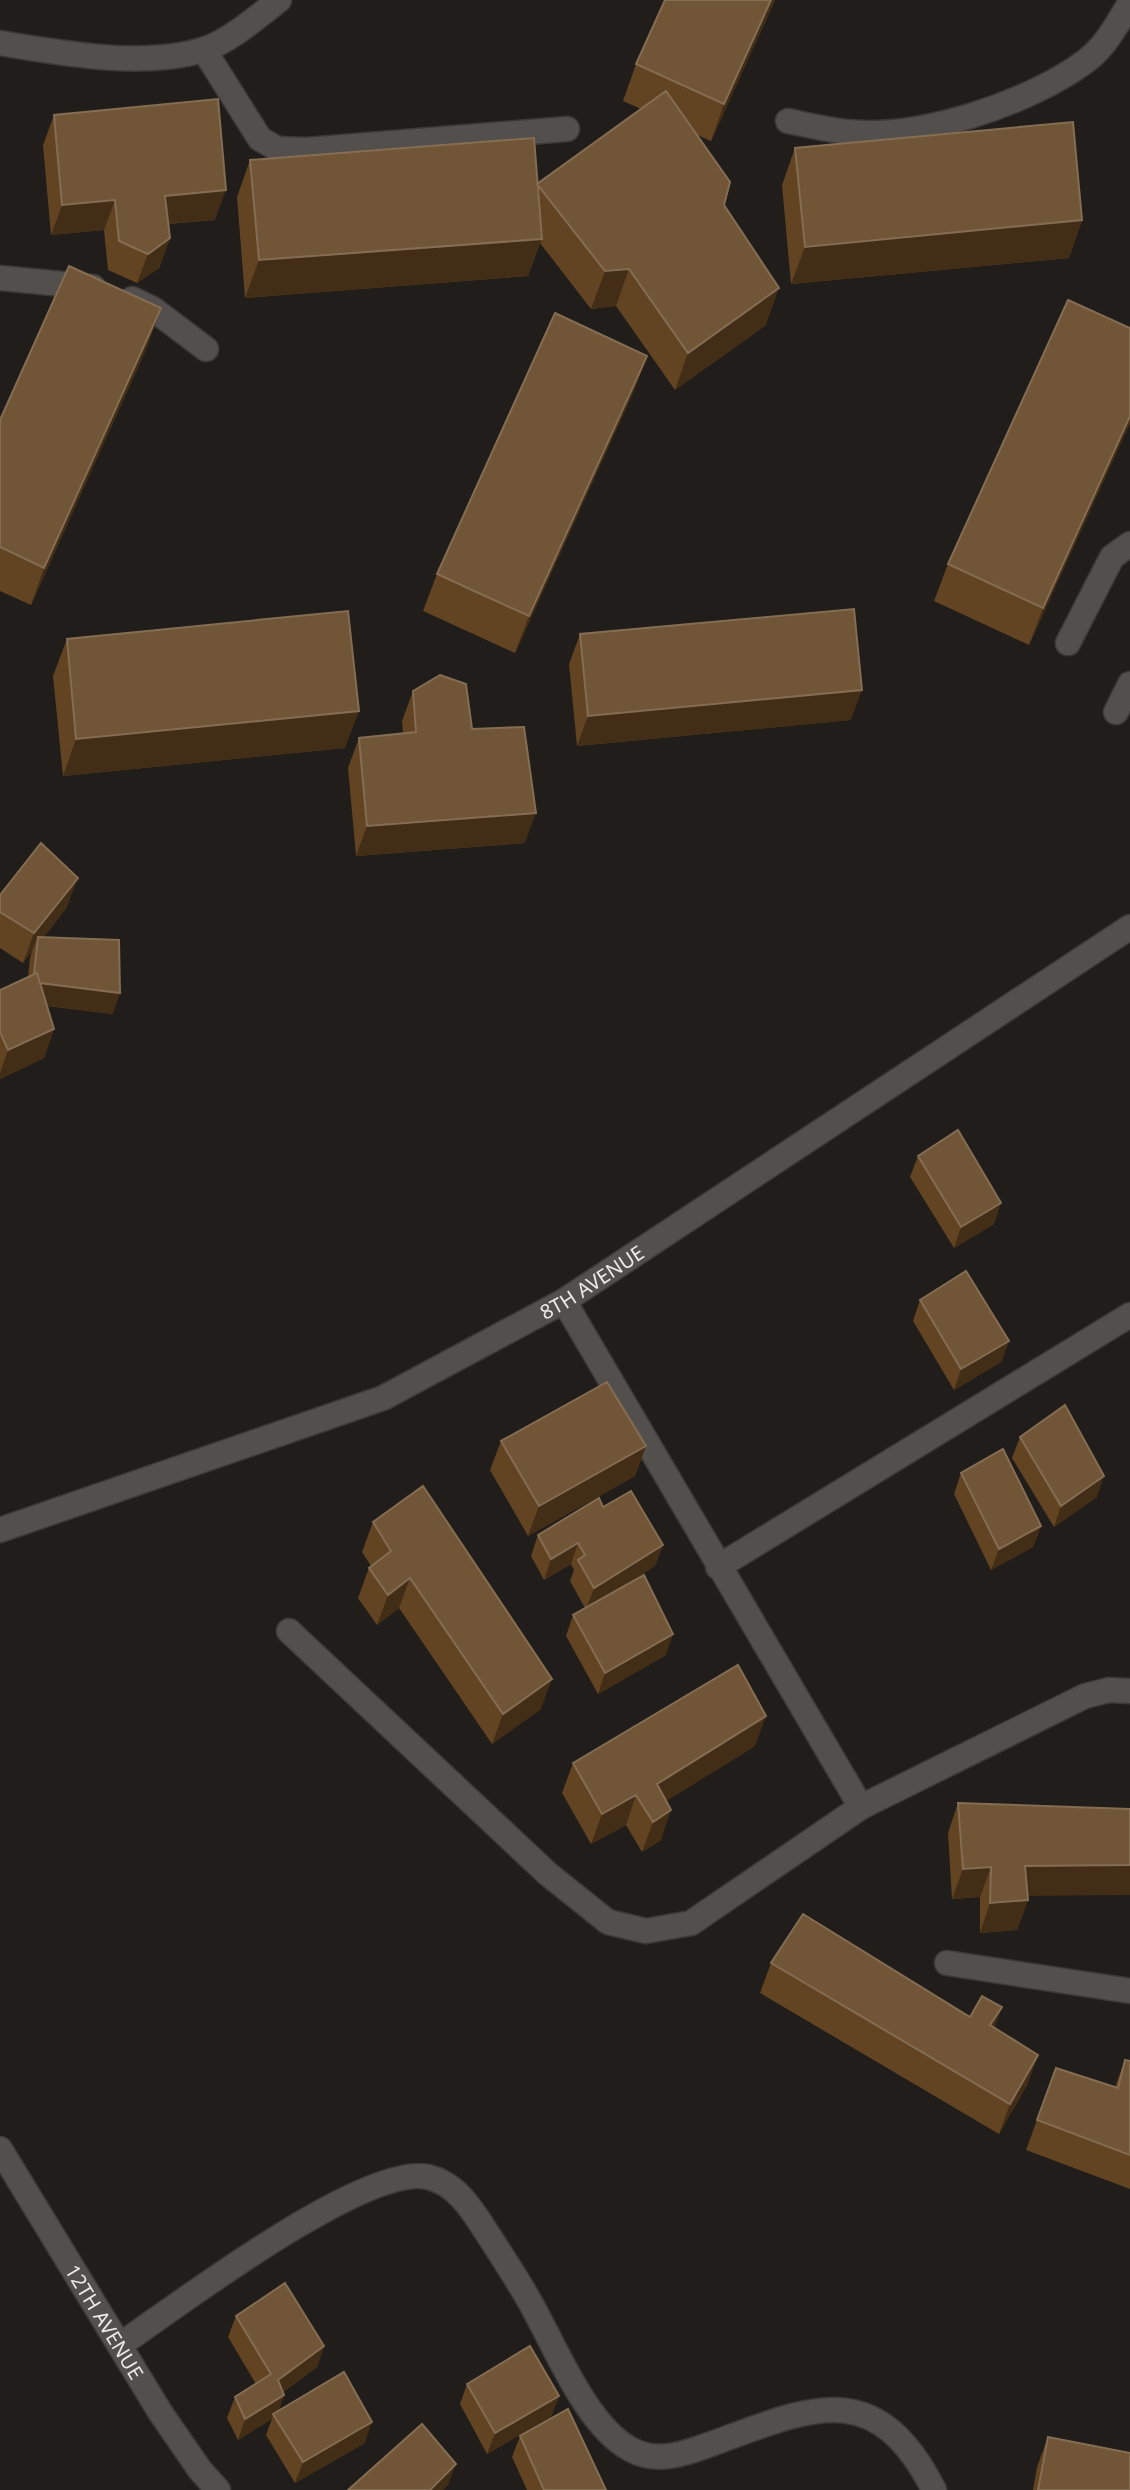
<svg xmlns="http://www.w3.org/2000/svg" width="1130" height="2490" viewBox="0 0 1130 2490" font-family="'Noto Sans',sans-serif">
	<rect width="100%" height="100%" fill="#201d1a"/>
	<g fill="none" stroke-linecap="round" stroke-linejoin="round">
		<defs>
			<g id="minor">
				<path d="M 0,43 C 59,53 144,68 202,50 C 229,42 257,17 279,0"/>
				<path d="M 204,50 L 260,139 L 278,149 L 306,150 L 567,129"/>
				<path d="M 788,121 C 808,125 828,130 848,132 C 919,140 1030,103 1086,61 C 1106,46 1117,24 1130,3"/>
				<path d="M 0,278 L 93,287"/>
				<path d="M 132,299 L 153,309 L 206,349"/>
				<path d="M 1068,643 L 1112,557 L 1130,544"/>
				<path d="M 1116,712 L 1130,684"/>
				<path d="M 564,1301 L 861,1807 L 1085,1696 L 1109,1690 L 1130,1691"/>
				<path id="s1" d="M 0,1530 L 383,1398 L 564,1301 L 1130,927"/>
				<path d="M 718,1567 L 1130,1315"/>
				<path d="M 289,1631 L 548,1874 L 608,1922 L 646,1931 L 691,1923 L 861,1807"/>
				<path d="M 947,1963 L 1130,1991"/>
				<path id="s2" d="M 0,2149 L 160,2412 L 200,2470 L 218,2490"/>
				<path d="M 120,2345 C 177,2306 365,2163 428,2177 C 459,2184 475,2215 491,2239 C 503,2258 515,2276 526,2295 C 553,2340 584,2424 630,2449 C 656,2464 684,2454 711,2444 C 810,2408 875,2374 934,2490"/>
			</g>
		</defs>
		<use href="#minor" stroke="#3b3937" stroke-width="27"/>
		<use href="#minor" stroke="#524f4c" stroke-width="24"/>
	</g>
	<path fill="#624422" d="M 665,0 L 775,0 L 711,141 L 697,135 L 724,205 L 766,325 L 675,390 L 616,306 L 591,309 L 540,243 L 528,276 L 245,298 L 237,197 L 250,160 L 537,183 L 641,109 L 623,101 L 636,64 Z
		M 54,115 L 215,220 L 168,224 L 170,238 L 159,268 L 137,283 L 108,270 L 104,230 L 51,235 L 43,145 Z
		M 795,148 L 1082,220 L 1069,258 L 791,284 L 782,185 Z
		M 1130,328 L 1130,423 L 1029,645 L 934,601 L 948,564 Z
		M 148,345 L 31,605 L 0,591 L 0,420 Z
		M 647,356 L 633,393 L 515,653 L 423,611 L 437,574 Z
		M 580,634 L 851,720 L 577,746 L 569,664 Z
		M 67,639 L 345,748 L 63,776 L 53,676 Z
		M 413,691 L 472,729 L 525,843 L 356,856 L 348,768 L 359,738 L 403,733 L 402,721 Z
		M 0,895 L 67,907 L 44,937 L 113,1014 L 47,1006 L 54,1029 L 44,1058 L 0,1079 L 0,990 L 28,977 L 30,958 L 32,951 L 23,963 L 0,948 Z
		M 918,1156 L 994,1224 L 954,1248 L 910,1177 Z
		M 920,1300 L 1009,1341 L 1001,1362 L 954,1390 L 913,1321 Z
		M 1020,1437 L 1097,1497 L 1054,1527 L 1012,1458 Z
		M 501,1441 L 646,1446 L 635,1476 L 528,1536 L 490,1470 Z
		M 961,1473 L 1041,1526 L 1033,1547 L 991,1570 L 954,1494 Z
		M 603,1507 L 663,1545 L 655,1566 L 610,1594 L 666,1655 L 598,1694 L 566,1636 L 573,1615 L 585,1608 L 570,1581 L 574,1570 L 571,1564 L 544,1580 L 531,1556 L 538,1535 Z
		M 373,1522 L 541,1709 L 492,1744 L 399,1608 L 377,1625 L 358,1598 L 369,1568 L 371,1566 L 362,1552 Z
		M 755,1746 L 666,1801 L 661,1840 L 642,1852 L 626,1825 L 591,1844 L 562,1793 L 573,1763 Z
		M 958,1803 L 1028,1896 L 1028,1900 L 1017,1930 L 980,1933 L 980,1897 L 952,1899 L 948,1833 Z
		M 771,1963 L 970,2017 L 1002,2007 L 994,2027 L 1038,2055 L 1027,2085 L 999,2134 L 760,1993 Z
		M 1125,2060 L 1130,2061 L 1130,2189 L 1026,2150 L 1056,2068 L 1115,2087 Z
		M 236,2316 L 324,2346 L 317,2367 L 283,2392 L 284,2395 L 278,2412 L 365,2443 L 295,2483 L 266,2435 L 272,2419 L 238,2440 L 227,2418 L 235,2397 L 256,2384 L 228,2337 Z
		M 467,2384 L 559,2396 L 551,2417 L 487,2454 L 460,2404 Z
		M 520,2436 L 606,2490 L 527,2490 L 512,2457 Z
		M 1048,2437 L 1130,2490 L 1033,2490 L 1037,2467 Z"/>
	<path fill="#422d16" d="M 771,0 L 775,0 L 711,141 L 724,104 Z
		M 226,190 L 215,220 L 154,225 L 165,196 Z
		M 115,200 L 104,230 L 51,235 L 62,205 Z
		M 1082,220 L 1069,258 L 791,284 L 805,247 Z
		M 170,238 L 159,268 L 137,283 L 148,254 Z
		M 542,239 L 528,276 L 245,298 L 259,260 Z
		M 629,269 L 616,306 L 591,309 L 605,271 Z
		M 779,288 L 766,325 L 675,390 L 688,353 Z
		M 161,308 L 148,345 L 31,605 L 44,568 Z
		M 647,356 L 633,393 L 515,653 L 529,616 Z
		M 1130,416 L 1130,423 L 1029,645 L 1043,608 Z
		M 862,690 L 851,720 L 577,746 L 588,716 Z
		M 359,711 L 345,748 L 63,776 L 76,739 Z
		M 536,813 L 525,843 L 356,856 L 367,826 Z
		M 78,878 L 67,907 L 37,946 L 38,937 L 32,951 L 23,963 L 34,933 Z
		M 34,982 L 120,993 L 113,1014 L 26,1003 Z
		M 54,1029 L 44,1058 L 0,1079 L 0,1073 L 8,1050 Z
		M 1001,1203 L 994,1224 L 954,1248 L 961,1227 Z
		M 1009,1341 L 1001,1362 L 954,1390 L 961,1369 Z
		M 646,1446 L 635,1476 L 528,1536 L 539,1506 Z
		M 1104,1476 L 1097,1497 L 1054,1527 L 1061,1506 Z
		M 1041,1526 L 1033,1547 L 991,1570 L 999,1549 Z
		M 578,1543 L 571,1564 L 544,1580 L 551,1559 Z
		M 663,1545 L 655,1566 L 586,1609 L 594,1588 Z
		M 410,1578 L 399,1608 L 377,1625 L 388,1595 Z
		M 673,1634 L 666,1655 L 598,1694 L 605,1673 Z
		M 552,1679 L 541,1709 L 492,1744 L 503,1714 Z
		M 766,1716 L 755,1746 L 647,1813 L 657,1784 Z
		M 636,1795 L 626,1825 L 591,1844 L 602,1814 Z
		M 671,1810 L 661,1840 L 642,1852 L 653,1822 Z
		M 1130,1865 L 1130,1895 L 1015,1896 L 1025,1866 Z
		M 991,1867 L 980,1897 L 952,1899 L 963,1869 Z
		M 1028,1900 L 1017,1930 L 980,1933 L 990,1903 Z
		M 1002,2007 L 991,2037 L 990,2025 Z
		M 1038,2055 L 1027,2085 L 999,2134 L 1010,2104 Z
		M 324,2346 L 317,2367 L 270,2401 L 278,2380 Z
		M 284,2395 L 276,2416 L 273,2414 L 272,2419 L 238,2440 L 245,2419 Z
		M 559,2396 L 551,2417 L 487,2454 L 495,2433 Z
		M 372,2422 L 365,2443 L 295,2483 L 303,2462 Z
		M 456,2464 L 448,2485 L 443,2490 L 430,2490 Z"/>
	<path fill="#715537" stroke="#846d53" stroke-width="2" d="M 665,0 L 771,0 L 724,104 L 636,64 Z
		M 666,91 L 730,182 L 724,205 L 779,288 L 688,353 L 629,269 L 605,271 L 537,184 Z
		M 218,99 L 226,190 L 165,196 L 170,238 L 148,254 L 119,241 L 115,200 L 62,205 L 54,115 Z
		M 1073,122 L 1082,220 L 805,247 L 795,148 Z
		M 534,138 L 542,239 L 259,260 L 250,160 Z
		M 69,266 L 161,308 L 44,568 L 0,547 L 0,420 Z
		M 1068,300 L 1130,328 L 1130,416 L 1043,608 L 948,564 Z
		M 555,313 L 647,356 L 529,616 L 437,574 Z
		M 854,609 L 862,690 L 588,716 L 580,634 Z
		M 348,611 L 359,711 L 76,739 L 67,639 Z
		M 440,675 L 466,684 L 472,729 L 524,727 L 536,813 L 367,826 L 359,738 L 416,732 L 413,691 Z
		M 41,843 L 78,878 L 34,933 L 0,912 L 0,895 Z
		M 38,937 L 119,940 L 120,993 L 40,983 L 37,973 L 34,974 Z
		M 37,973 L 54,1029 L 8,1050 L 0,1032 L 0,990 Z
		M 958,1130 L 1001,1203 L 961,1227 L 918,1156 Z
		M 966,1271 L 1009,1341 L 961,1369 L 920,1300 Z
		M 607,1382 L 646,1446 L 539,1506 L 501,1441 Z
		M 1065,1405 L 1104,1476 L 1061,1506 L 1020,1437 Z
		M 1003,1449 L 1041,1526 L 999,1549 L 961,1473 Z
		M 423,1486 L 552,1679 L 503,1714 L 410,1578 L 388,1595 L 369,1568 L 391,1551 L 373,1522 Z
		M 631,1491 L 663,1545 L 594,1588 L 578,1560 L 585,1555 L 578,1543 L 551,1559 L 538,1535 L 599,1498 L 603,1507 Z
		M 644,1575 L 673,1634 L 605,1673 L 573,1615 Z
		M 738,1665 L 766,1716 L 657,1784 L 671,1810 L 653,1822 L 636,1795 L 602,1814 L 573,1763 Z
		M 958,1803 L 1130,1809 L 1130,1865 L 1025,1866 L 1028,1900 L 990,1903 L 991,1867 L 963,1869 Z
		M 803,1914 L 970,2017 L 982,1996 L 1002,2007 L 990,2025 L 1038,2055 L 1010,2104 L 771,1963 Z
		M 1125,2060 L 1130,2061 L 1130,2155 L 1037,2120 L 1056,2068 L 1118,2088 Z
		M 285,2283 L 324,2346 L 278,2380 L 284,2395 L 245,2419 L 235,2397 L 271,2374 L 236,2316 Z
		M 530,2346 L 559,2396 L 495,2433 L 467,2384 Z
		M 344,2372 L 372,2422 L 303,2462 L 273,2414 Z
		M 568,2409 L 606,2490 L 544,2490 L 520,2436 Z
		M 422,2424 L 456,2464 L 430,2490 L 348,2490 Z
		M 1048,2437 L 1130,2453 L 1130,2490 L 1038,2490 Z"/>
	<g text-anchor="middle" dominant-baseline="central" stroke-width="8" stroke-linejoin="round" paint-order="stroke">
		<g font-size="20" fill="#eceae8" stroke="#161411">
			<text stroke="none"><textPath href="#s1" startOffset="644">8TH AVENUE</textPath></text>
			<text stroke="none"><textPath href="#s2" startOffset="202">12TH AVENUE</textPath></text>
		</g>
	</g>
</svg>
